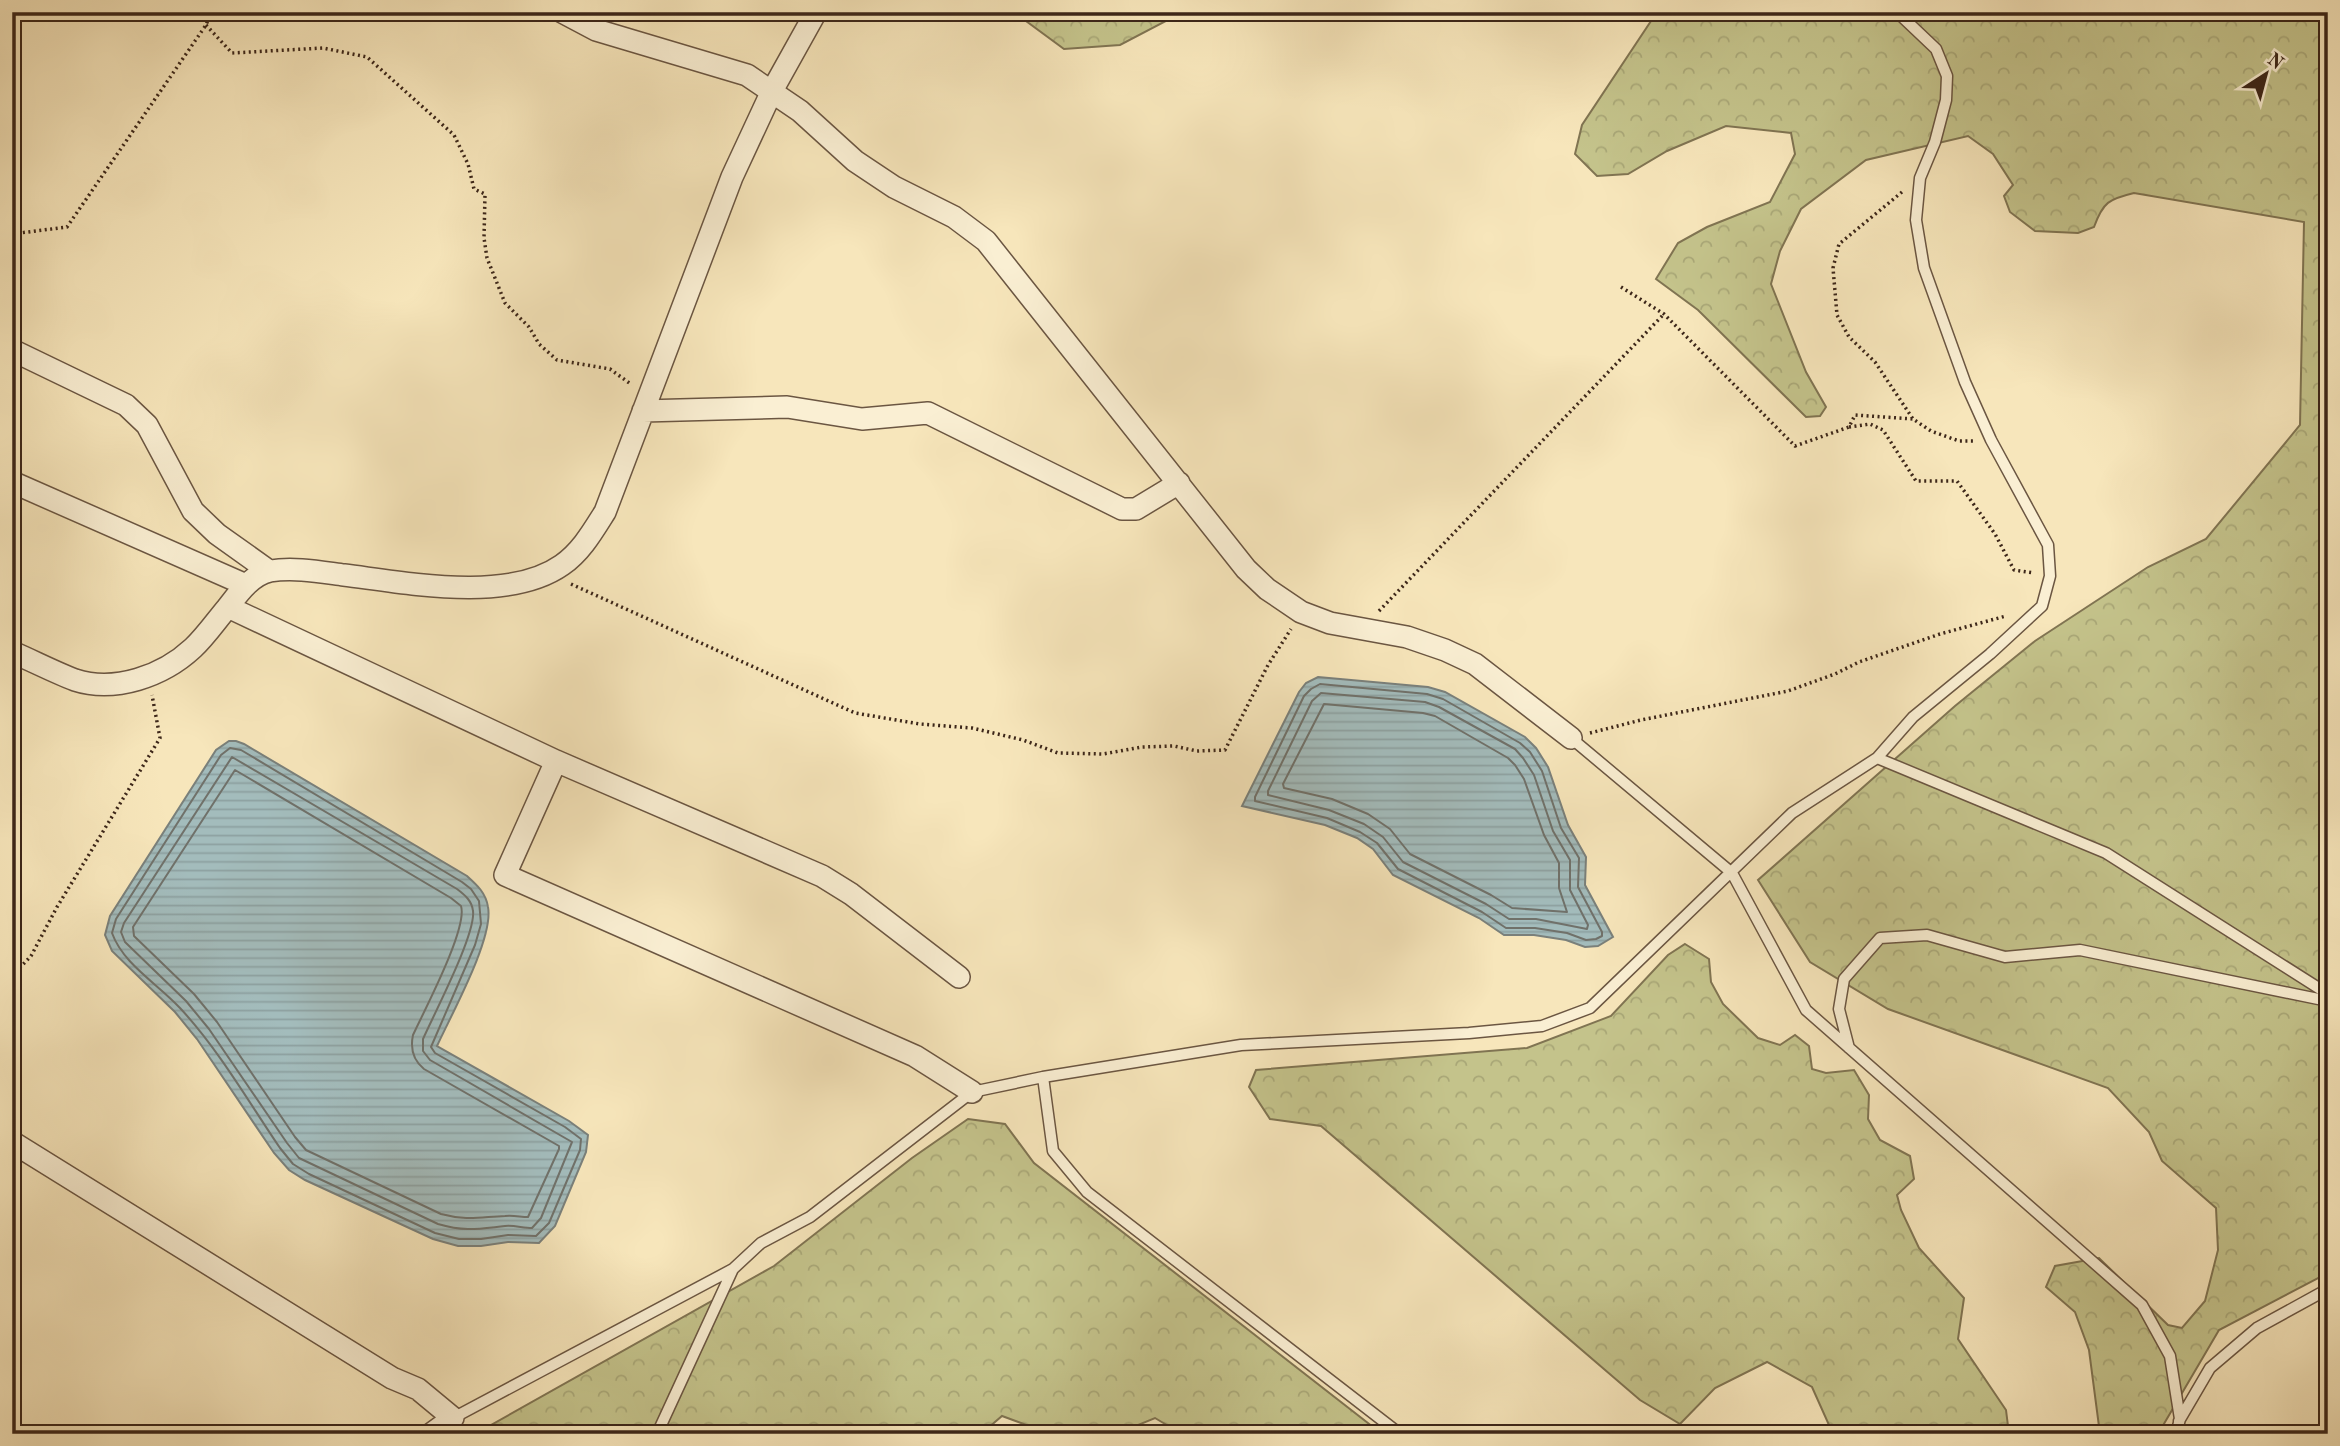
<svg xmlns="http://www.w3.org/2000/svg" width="2340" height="1446" viewBox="0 0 2340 1446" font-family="'Old Standard TT',serif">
	<defs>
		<pattern id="forest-crowns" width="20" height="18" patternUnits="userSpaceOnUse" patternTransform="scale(1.75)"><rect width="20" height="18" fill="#c4c38b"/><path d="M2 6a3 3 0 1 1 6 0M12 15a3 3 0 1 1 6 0" fill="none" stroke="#a9a777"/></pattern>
		<pattern id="water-rules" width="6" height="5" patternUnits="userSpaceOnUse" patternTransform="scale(1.75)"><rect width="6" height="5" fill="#a3bcbc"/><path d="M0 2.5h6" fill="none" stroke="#8da1a1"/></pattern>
	</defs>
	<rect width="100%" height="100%" fill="#f7e6bb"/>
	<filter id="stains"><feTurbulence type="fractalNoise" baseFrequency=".00286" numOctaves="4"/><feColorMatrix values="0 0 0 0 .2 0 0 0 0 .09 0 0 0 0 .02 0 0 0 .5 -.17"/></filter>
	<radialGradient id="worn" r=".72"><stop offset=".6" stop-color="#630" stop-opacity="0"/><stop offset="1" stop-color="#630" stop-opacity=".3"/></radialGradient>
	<path fill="url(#forest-crowns)" stroke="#807452" stroke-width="2" d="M 1019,12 L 1175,12 L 1166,21 L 1120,45 L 1064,49 L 1026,21 Z
		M 1657,12 L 2328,12 L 2328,1273 L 2219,1330 L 2158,1434 L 2100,1434 L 2089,1350 L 2075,1312 L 2046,1287 L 2055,1266 L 2099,1258 L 2168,1325 L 2182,1328 L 2205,1301 L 2218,1250 L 2216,1208 L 2162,1161 L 2149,1132 L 2108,1088 L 1888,1009 L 1810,962 L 1758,880 L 1955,706 L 2035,641 L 2148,567 L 2206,539 L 2300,425 L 2304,222 L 2134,193 C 2109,199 2103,202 2094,227 L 2078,233 L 2035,231 L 2010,212 L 2004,196 L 2013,185 L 1993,154 L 1968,136 L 1866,160 L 1801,209 L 1780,251 L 1771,284 L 1806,372 L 1826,407 L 1820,416 L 1806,417 L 1698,310 L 1656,279 L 1678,243 L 1707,227 L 1770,202 L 1795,154 L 1791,133 L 1726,126 L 1667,151 L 1628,174 L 1597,176 L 1575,154 L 1582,125 Z
		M 1685,944 L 1709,959 L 1711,982 L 1723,1004 L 1758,1038 L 1780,1045 L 1795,1035 L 1809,1046 L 1812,1069 L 1826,1073 L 1854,1070 L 1869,1095 L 1868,1119 L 1880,1140 L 1910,1156 L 1914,1179 L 1897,1195 L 1901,1210 L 1919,1248 L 1964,1298 L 1958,1339 L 2006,1410 L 2009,1434 L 1833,1434 L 1812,1387 L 1767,1362 L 1715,1388 L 1680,1424 L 1640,1400 L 1321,1126 L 1270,1119 L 1249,1087 L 1256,1070 L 1527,1048 L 1611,1016 L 1668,955 Z
		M 968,1119 L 1005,1124 L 1034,1163 L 1382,1434 L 1182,1434 L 1155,1418 L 1116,1434 L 1044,1434 L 1040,1430 L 1002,1416 L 981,1434 L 475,1434 L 774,1266 L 912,1158 Z"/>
	<path fill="url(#water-rules)" stroke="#7a807b" stroke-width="2" d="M 1318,677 L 1428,687 L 1445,692 L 1525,737 L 1536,748 L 1548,767 L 1568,825 L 1586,857 L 1585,885 L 1613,937 L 1598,946 L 1585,947 L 1566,940 L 1534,935 L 1504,935 L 1479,918 L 1393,875 L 1373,849 L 1357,838 L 1325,825 L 1242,806 L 1299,692 L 1306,683 Z
		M 229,741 L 236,741 L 244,744 L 467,876 C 477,885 486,893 488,907 C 494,938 451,1015 437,1046 L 569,1121 L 588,1135 L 586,1152 L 555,1226 L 539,1243 L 508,1242 L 481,1246 L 458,1246 L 433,1239 L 305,1180 L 289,1170 L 274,1153 L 197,1039 L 175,1012 L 112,951 L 105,935 L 110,916 L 216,750 Z"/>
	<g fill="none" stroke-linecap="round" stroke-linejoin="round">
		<path stroke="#70716a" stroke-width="2" d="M 1320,684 L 1427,694 L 1443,699 L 1520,743 L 1530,752 L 1542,771 L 1561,828 L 1579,858 L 1578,887 L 1602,932 L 1602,936 L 1596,939 L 1586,940 L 1567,933 L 1535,928 L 1506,928 L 1482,912 L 1398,869 L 1377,843 L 1360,832 L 1327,818 L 1255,801 L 1255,797 L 1304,696 L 1311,689 Z
			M 1321,693 L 1425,702 L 1439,707 L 1515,749 L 1523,758 L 1534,775 L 1553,831 L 1570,860 L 1570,890 L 1588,925 L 1587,929 L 1536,919 L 1509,919 L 1486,904 L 1403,862 L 1383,837 L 1364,824 L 1329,810 L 1268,795 L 1268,791 L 1312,701 Z
			M 1324,704 L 1423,713 L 1435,716 L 1508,758 L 1515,765 L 1524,779 L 1544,835 L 1559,863 L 1559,888 L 1567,912 L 1512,908 L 1491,895 L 1410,854 L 1390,829 L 1368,814 L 1332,799 L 1284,788 L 1283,784 Z
			M 230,748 L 241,750 L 462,882 L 471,889 L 479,901 L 481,924 L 475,945 L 431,1047 L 435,1053 L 565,1127 L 581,1139 L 580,1150 L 549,1223 L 536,1236 L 508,1235 L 481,1239 L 459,1239 L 435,1233 L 309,1174 L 293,1164 L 280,1148 C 248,1101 219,1050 180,1008 C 158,984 123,964 112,933 L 116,919 L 221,755 Z
			M 232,757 L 457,889 C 465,895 472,901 473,911 C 476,934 434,1014 423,1039 L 423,1051 L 430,1060 L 572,1142 L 541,1218 L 532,1228 C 523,1228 514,1225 505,1226 C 477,1229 466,1232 438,1224 L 299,1158 L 287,1143 L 209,1029 L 186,1001 L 125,942 L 121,932 L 124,923 Z
			M 235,770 L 451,898 L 461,906 C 468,928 424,1011 413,1035 C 410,1049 413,1060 424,1069 L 559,1146 L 559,1149 L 528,1217 C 521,1217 513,1215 505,1216 C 480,1217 467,1221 441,1214 L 306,1150 L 295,1137 L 217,1022 L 194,994 L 134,936 L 133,927 Z"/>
		<defs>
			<path id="service" d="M 1571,738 L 1732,873 L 1806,1010 L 2142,1305 L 2170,1356 L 2180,1419 L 2176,1434
				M 1877,758 L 2106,853 L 2328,994
				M 1849,1048 L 1839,1009 L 1844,979 L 1880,938 L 1927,935 L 2005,957 L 2080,950 L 2328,1001
				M 1043,1077 L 1053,1151 L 1087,1192 L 1400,1434
				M 453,1418 L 733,1269 L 761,1243 L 810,1217 L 972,1092 L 1043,1077 L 1241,1045 L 1469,1033 L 1542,1026 L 1590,1008 L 1792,813 L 1877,758 L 1913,717 L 1990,654 L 2042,606 L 2050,576 L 2048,545 L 1991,440 L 1965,382 L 1924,268 L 1916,220 L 1920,178 L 1935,142 L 1946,100 L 1947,76 L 1936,49 L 1897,12
				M 2179,1421 L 2210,1368 L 2257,1328 L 2328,1289
				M 657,1434 L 733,1269"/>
			<path id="minor" d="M 562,12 L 596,30 L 747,75 L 800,111 L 855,161 L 894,187 L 954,217 L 986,241 L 1246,569 L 1267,589 L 1301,612 L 1330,623 L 1407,637 L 1445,650 L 1475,664 L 1571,738
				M 12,350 L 126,405 L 147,425 L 193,511 L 217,534 L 269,571
				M 643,411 L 787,407 L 862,419 L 928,413 L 1122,509 L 1136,509 L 1179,483
				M 12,482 L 246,585
				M 228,607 L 556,761 L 822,876 L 851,894 L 959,977
				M 12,652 C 33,661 54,672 75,680 C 115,693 163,676 193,648 C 205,637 216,621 227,608 C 238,594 251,575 270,571 C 294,567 321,572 344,575 C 407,583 508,603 562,565 C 581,552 593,531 605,512 L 732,177 L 772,91 L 816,12
				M 556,761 L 505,875 L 915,1056 L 972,1092
				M 12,1142 L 392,1378 L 418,1389 L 453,1418 L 431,1434"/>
		</defs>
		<use href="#service" stroke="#6b5642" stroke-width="13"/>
		<use href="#minor" stroke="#6b5642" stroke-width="24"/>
		<path stroke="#3c2619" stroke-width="3.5" stroke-dasharray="2 3.5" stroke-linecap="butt" d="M 206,25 L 232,53 L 323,48 L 367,57 L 454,135 L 468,164 L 474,189 L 485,194 L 484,238 L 487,258 L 505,303 L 529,327 L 539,344 L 557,360 L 610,369 L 632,385
			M 1902,192 L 1839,244 L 1833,268 L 1837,315 L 1849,337 L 1875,362 L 1913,419 L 1931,431 L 1959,441 L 1974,441
			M 12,234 L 67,227 L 206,25 L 211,12
			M 1621,287 L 1664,314 L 1795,446 L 1849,427 L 1855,415 L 1913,419
			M 1849,427 L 1870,424 L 1883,430 L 1916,481 L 1957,481 L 1995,534 L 2014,570 L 2034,573
			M 571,584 L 855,713 L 920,724 L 972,728 L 1023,740 L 1058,753 L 1103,754 L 1142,747 L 1174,746 L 1197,751 L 1225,750 L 1268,665 L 1291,629
			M 1379,611 L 1664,314
			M 1590,733 L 1641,720 L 1788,691 L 1835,674 L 1859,662 L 1940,634 L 2006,616
			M 12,976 L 31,956 L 57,907 L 160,738 L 152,695"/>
		<use href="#service" stroke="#faefd3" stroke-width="10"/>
		<use href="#minor" stroke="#faefd3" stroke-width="21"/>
	</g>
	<rect width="2340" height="1446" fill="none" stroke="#f7e6bb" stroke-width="42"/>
	<rect x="14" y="14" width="2312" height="1418" fill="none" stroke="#3c2619" stroke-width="3.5"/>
	<rect x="21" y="21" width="2298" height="1404" fill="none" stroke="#3c2619" stroke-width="2"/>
	<g transform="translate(2266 74) rotate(36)" stroke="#faefd3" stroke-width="5" paint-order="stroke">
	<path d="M0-5L12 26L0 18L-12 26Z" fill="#3c2619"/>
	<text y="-10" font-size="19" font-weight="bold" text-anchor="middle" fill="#3c2619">N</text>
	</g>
	<rect width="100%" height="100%" filter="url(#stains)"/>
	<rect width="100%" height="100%" fill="url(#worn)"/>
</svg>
